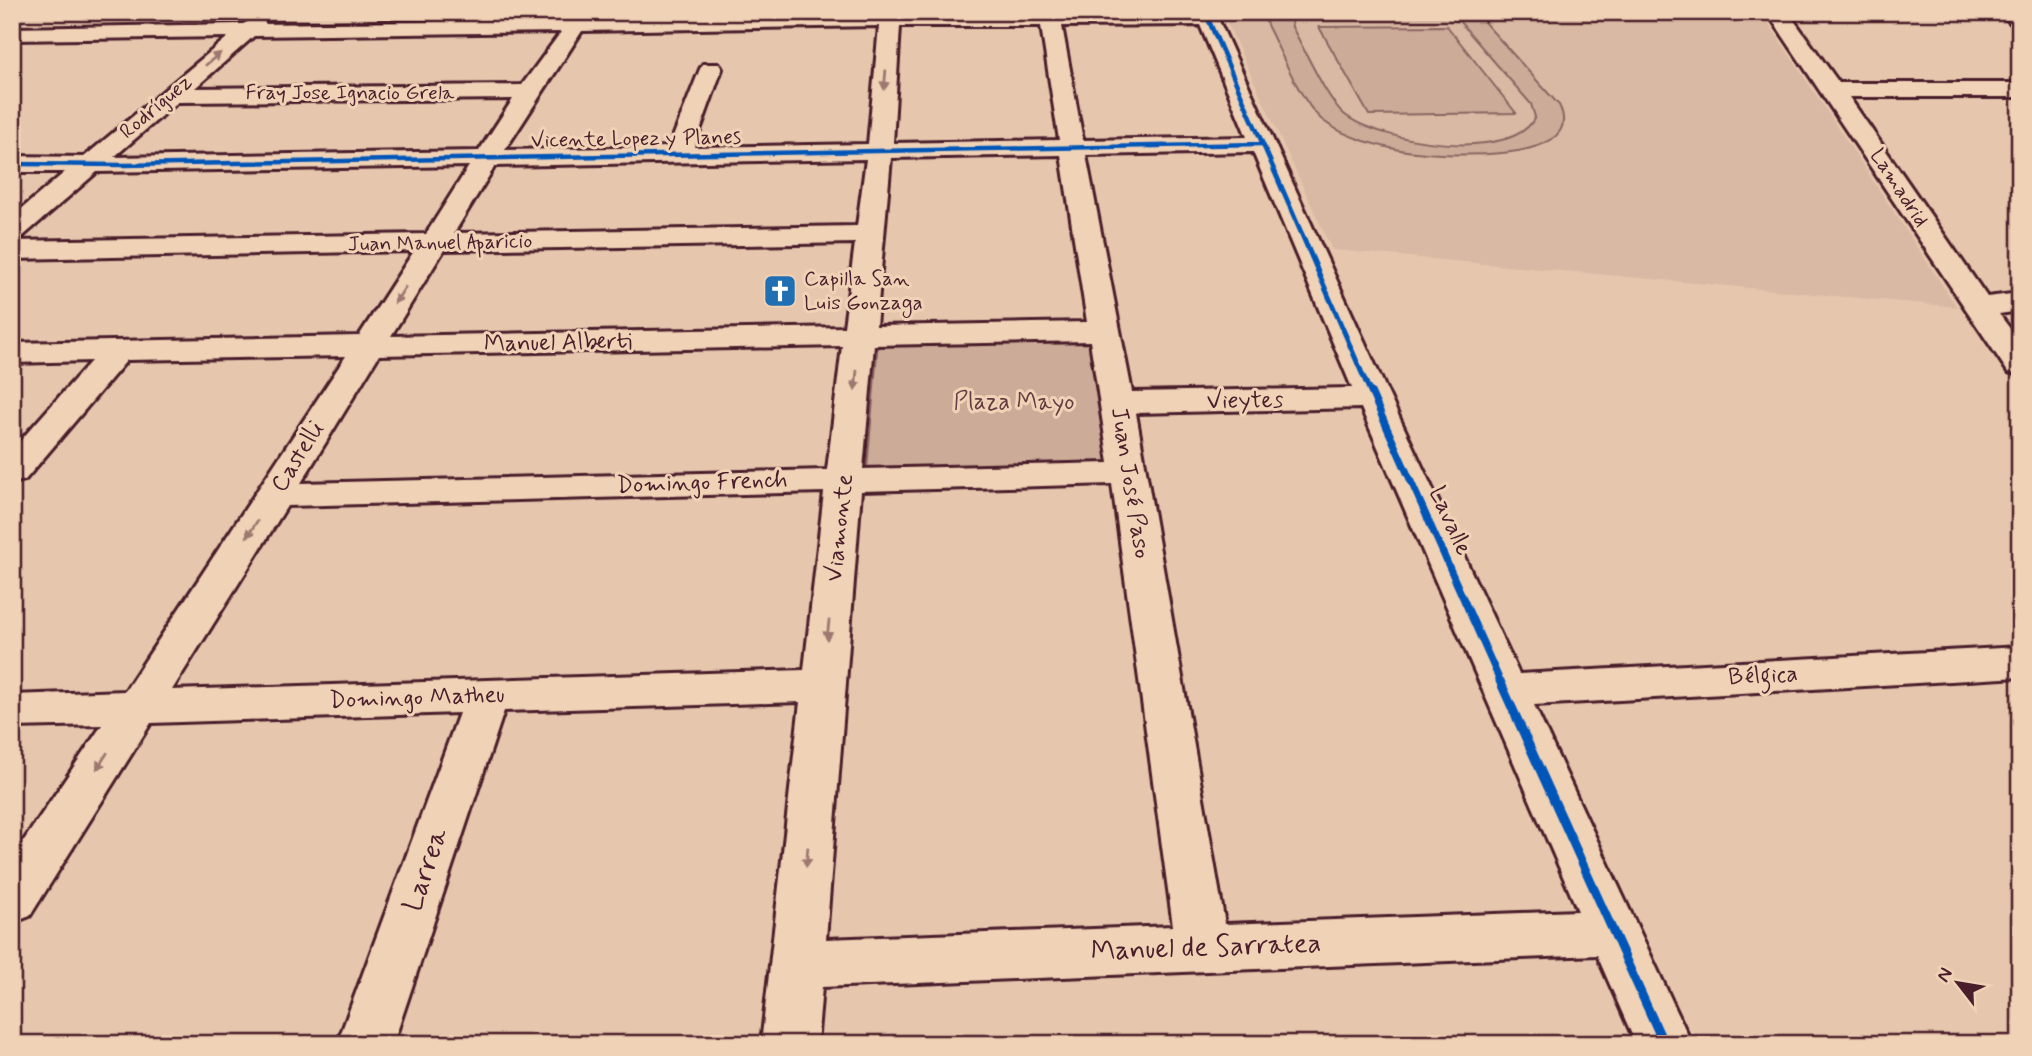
<svg xmlns="http://www.w3.org/2000/svg" width="2032" height="1056" viewBox="0 0 2032 1056" font-family="Mynerve,sans-serif">
	<rect width="100%" height="100%" fill="#e6c7ae"/>
	<filter id="ink" filterUnits="userSpaceOnUse"><feTurbulence type="fractalNoise" baseFrequency=".0143" numOctaves="2"/><feDisplacementMap in="SourceGraphic" scale="14" xChannelSelector="R" yChannelSelector="G"/><feConvolveMatrix kernelMatrix="1 2 1 2 8 2 1 2 1" color-interpolation-filters="sRGB"/></filter>
	<g filter="url(#ink)">
		<path fill="#d9b9a3" d="M 1222,12 L 1761,12 L 1957,307 L 1332,250 Z"/>
		<path fill="#ccab98" stroke="#8b6562" stroke-width="2" d="M 1270,12 L 1296,12 L 1291,18 L 1292,27 C 1305,50 1326,98 1344,114 C 1377,142 1513,164 1535,117 L 1531,104 L 1460,22 L 1444,12 L 1475,12 L 1559,105 C 1591,168 1428,155 1400,150 C 1374,145 1343,137 1321,119 C 1301,102 1281,52 1268,27 L 1266,22 Z
			M 1447,26 L 1516,113 L 1369,115 L 1319,27 Z
			M 1091,337 L 1110,464 L 867,469 L 878,341 Z"/>
		<g fill="none" stroke-linecap="round" stroke-linejoin="round">
			<defs>
				<path id="minor" d="M 574,12 L 595,12 L 591,18 L 881,12 L 1215,12 L 1386,389 L 1519,674 L 2020,647 L 2020,677 L 1534,705 L 1692,1044 L 1636,1044 L 1597,955 L 822,987 L 817,1044 L 761,1044 L 800,702 L 504,711 L 393,1044 L 337,1044 L 459,713 L 151,723 L 30,916 L 12,923 L 12,858 L 102,725 L 12,727 L 12,695 L 125,691 L 346,356 L 127,360 L 25,480 L 12,483 L 12,450 L 91,361 L 12,363 L 12,343 L 359,336 L 414,251 L 12,259 L 12,241 L 426,234 L 469,166 L 97,172 L 22,237 L 12,239 L 12,217 L 65,172 L 12,172 L 12,156 L 84,157 L 228,37 L 12,40 L 12,28 L 243,24 L 256,18 L 263,20 L 266,24 L 570,19 ZM 1200,25 L 1247,137 L 1083,140 L 1062,26 ZM 879,26 L 868,144 L 694,147 L 722,69 L 719,64 L 703,64 L 700,69 L 669,147 L 505,150 L 582,31 ZM 900,26 L 1041,26 L 1059,140 L 893,143 ZM 561,32 L 522,85 L 195,88 L 254,36 ZM 513,99 L 479,151 L 114,157 L 178,102 ZM 1253,152 L 1352,388 L 1132,392 L 1086,155 ZM 1061,155 L 1087,322 L 876,326 L 891,158 ZM 866,159 L 857,226 L 454,233 L 495,166 ZM 855,243 L 844,327 L 391,336 L 444,250 ZM 1090,341 L 1109,463 L 863,469 L 874,345 ZM 842,346 L 827,470 L 301,483 L 379,355 ZM 1361,408 L 1578,911 L 1225,924 L 1136,413 ZM 1112,484 L 1173,926 L 826,939 L 861,491 ZM 824,492 L 804,670 L 172,690 L 287,506 Z
					M 1767,12 L 1788,12 L 1839,83 L 2020,83 L 2020,97 L 1849,97 L 1987,297 L 2020,293 L 2020,311 L 1999,314 L 2020,342 L 2020,375 L 2008,372 Z
					M 1999,12 L 2020,12 L 2020,27 L 2013,25 Z"/>
			</defs>
			<use href="#minor" stroke="#4a1f2b" stroke-width="6"/>
			<use href="#minor" fill="#f0d2b6" fill-rule="evenodd"/>
			<defs>
				<path id="cycleway-far3" d="M 1205,12 L 1275,172
					M 12,164 L 124,165 L 1261,144"/>
				<path id="cycleway-far2" d="M 1274,170 L 1371,394"/>
				<path id="cycleway-far1" d="M 1371,392 L 1501,683"/>
				<path id="cycleway" d="M 1500,681 L 1664,1044"/>
			</defs>
			<use href="#cycleway-far3" stroke="#f0d2b6" stroke-width="7"/>
			<use href="#cycleway-far2" stroke="#f0d2b6" stroke-width="9"/>
			<use href="#cycleway-far1" stroke="#f0d2b6" stroke-width="11"/>
			<use href="#cycleway" stroke="#f0d2b6" stroke-width="13"/>
			<use href="#cycleway-far3" stroke="#0057b8" stroke-width="4.5"/>
			<use href="#cycleway-far2" stroke="#0057b8" stroke-width="5"/>
			<use href="#cycleway-far1" stroke="#0057b8" stroke-width="7"/>
			<use href="#cycleway" stroke="#0057b8" stroke-width="9"/>
		</g>
		<defs><path id="oneway-solid" d="M-6-.8H1V-3.2L6.5 0L1 3.2V.8H-6Z" transform="scale(1.75)"/></defs>
		<g fill="#9d7870">
			<use href="#oneway-solid" transform="translate(213 59) rotate(-40)"/>
			<use href="#oneway-solid" transform="translate(885 80) rotate(95)"/>
			<use href="#oneway-solid" transform="translate(400 295) rotate(123)"/>
			<use href="#oneway-solid" transform="translate(856 380) rotate(96)"/>
			<use href="#oneway-solid" transform="translate(252 529) rotate(123)"/>
			<use href="#oneway-solid" transform="translate(828 630) rotate(96)"/>
			<use href="#oneway-solid" transform="translate(102 761) rotate(123)"/>
			<use href="#oneway-solid" transform="translate(807 857) rotate(95)"/>
		</g>
	</g>
	<defs>
		<symbol id="church-square" viewBox="-11 -11 22 22"><rect x="-9" y="-9" width="18" height="18" rx="4" fill="#1f6fb2" stroke="#f0d2b6"/><path d="M-1.2-6h2.4v3.5h3.3v2.4h-3.3V6h-2.4V-.1h-3.3v-2.4h3.3Z" fill="#fff"/></symbol>
	</defs>
	<g fill-rule="evenodd">
		<use href="#church-square" x="761" y="272" width="38" height="38"/>
	</g>
	<g text-anchor="middle" dominant-baseline="central" stroke-width="6" stroke-linejoin="round" paint-order="stroke">
		<g font-size="21" fill="#4a1f2b" stroke="#f0d2b6">
			<text x="350" y="93">Fray Jose Ignacio Grela</text>
			<text transform="translate(156 107) rotate(-40)">Rodríguez</text>
			<text transform="translate(636 139) rotate(-1)">Vicente Lopez y Planes</text>
			<text transform="translate(1899 188) rotate(57)">Lamadrid</text>
			<text transform="translate(440 243) rotate(-1)">Juan Manuel Aparicio</text>
		</g>
		<g font-size="21" fill="#4a1f2b" stroke="#f0d2b6" text-anchor="start">
			<text x="804" y="279">Capilla San<tspan x="804" dy="24">Luis Gonzaga</tspan></text>
		</g>
		<g font-size="24" fill="#4a1f2b" stroke="#f0d2b6">
			<text transform="translate(558 343) rotate(-1)">Manuel Alberti</text>
			<text transform="translate(1245 401) rotate(-1)">Vieytes</text>
			<text transform="translate(298 457) rotate(-58)">Castelli</text>
			<text transform="translate(702 483) rotate(-2)">Domingo French</text>
			<text transform="translate(1130 483) rotate(81)">Juan José Paso</text>
			<text transform="translate(1450 521) rotate(66)">Lavalle</text>
			<text transform="translate(840 528) rotate(-84)">Viamonte</text>
			<text transform="translate(1763 676) rotate(-3)">Bélgica</text>
			<text transform="translate(417 698) rotate(-2)">Domingo Matheu</text>
		</g>
		<g font-size="24" fill="#643b41" stroke="#f0d2b6">
			<text x="1014" y="402">Plaza Mayo</text>
		</g>
		<g font-size="28" fill="#4a1f2b" stroke="#f0d2b6">
			<text transform="translate(426 870) rotate(-71)">Larrea</text>
			<text transform="translate(1206 948) rotate(-2)">Manuel de Sarratea</text>
		</g>
	</g>
	<rect width="2032" height="1056" fill="none" stroke="#f0d2b6" stroke-width="42"/>
	<rect x="21" y="21" width="1990" height="1014" fill="none" stroke="#4a1f2b" stroke-width="2.5" filter="url(#ink)"/>
	<g transform="translate(1958 983) rotate(301)" stroke="#f0d2b6" stroke-width="5" paint-order="stroke">
	<path d="M0-5L12 26L0 18L-12 26Z" fill="#4a1f2b"/>
	<text y="-10" font-size="19" font-weight="bold" text-anchor="middle" fill="#4a1f2b">N</text>
	</g>
</svg>
